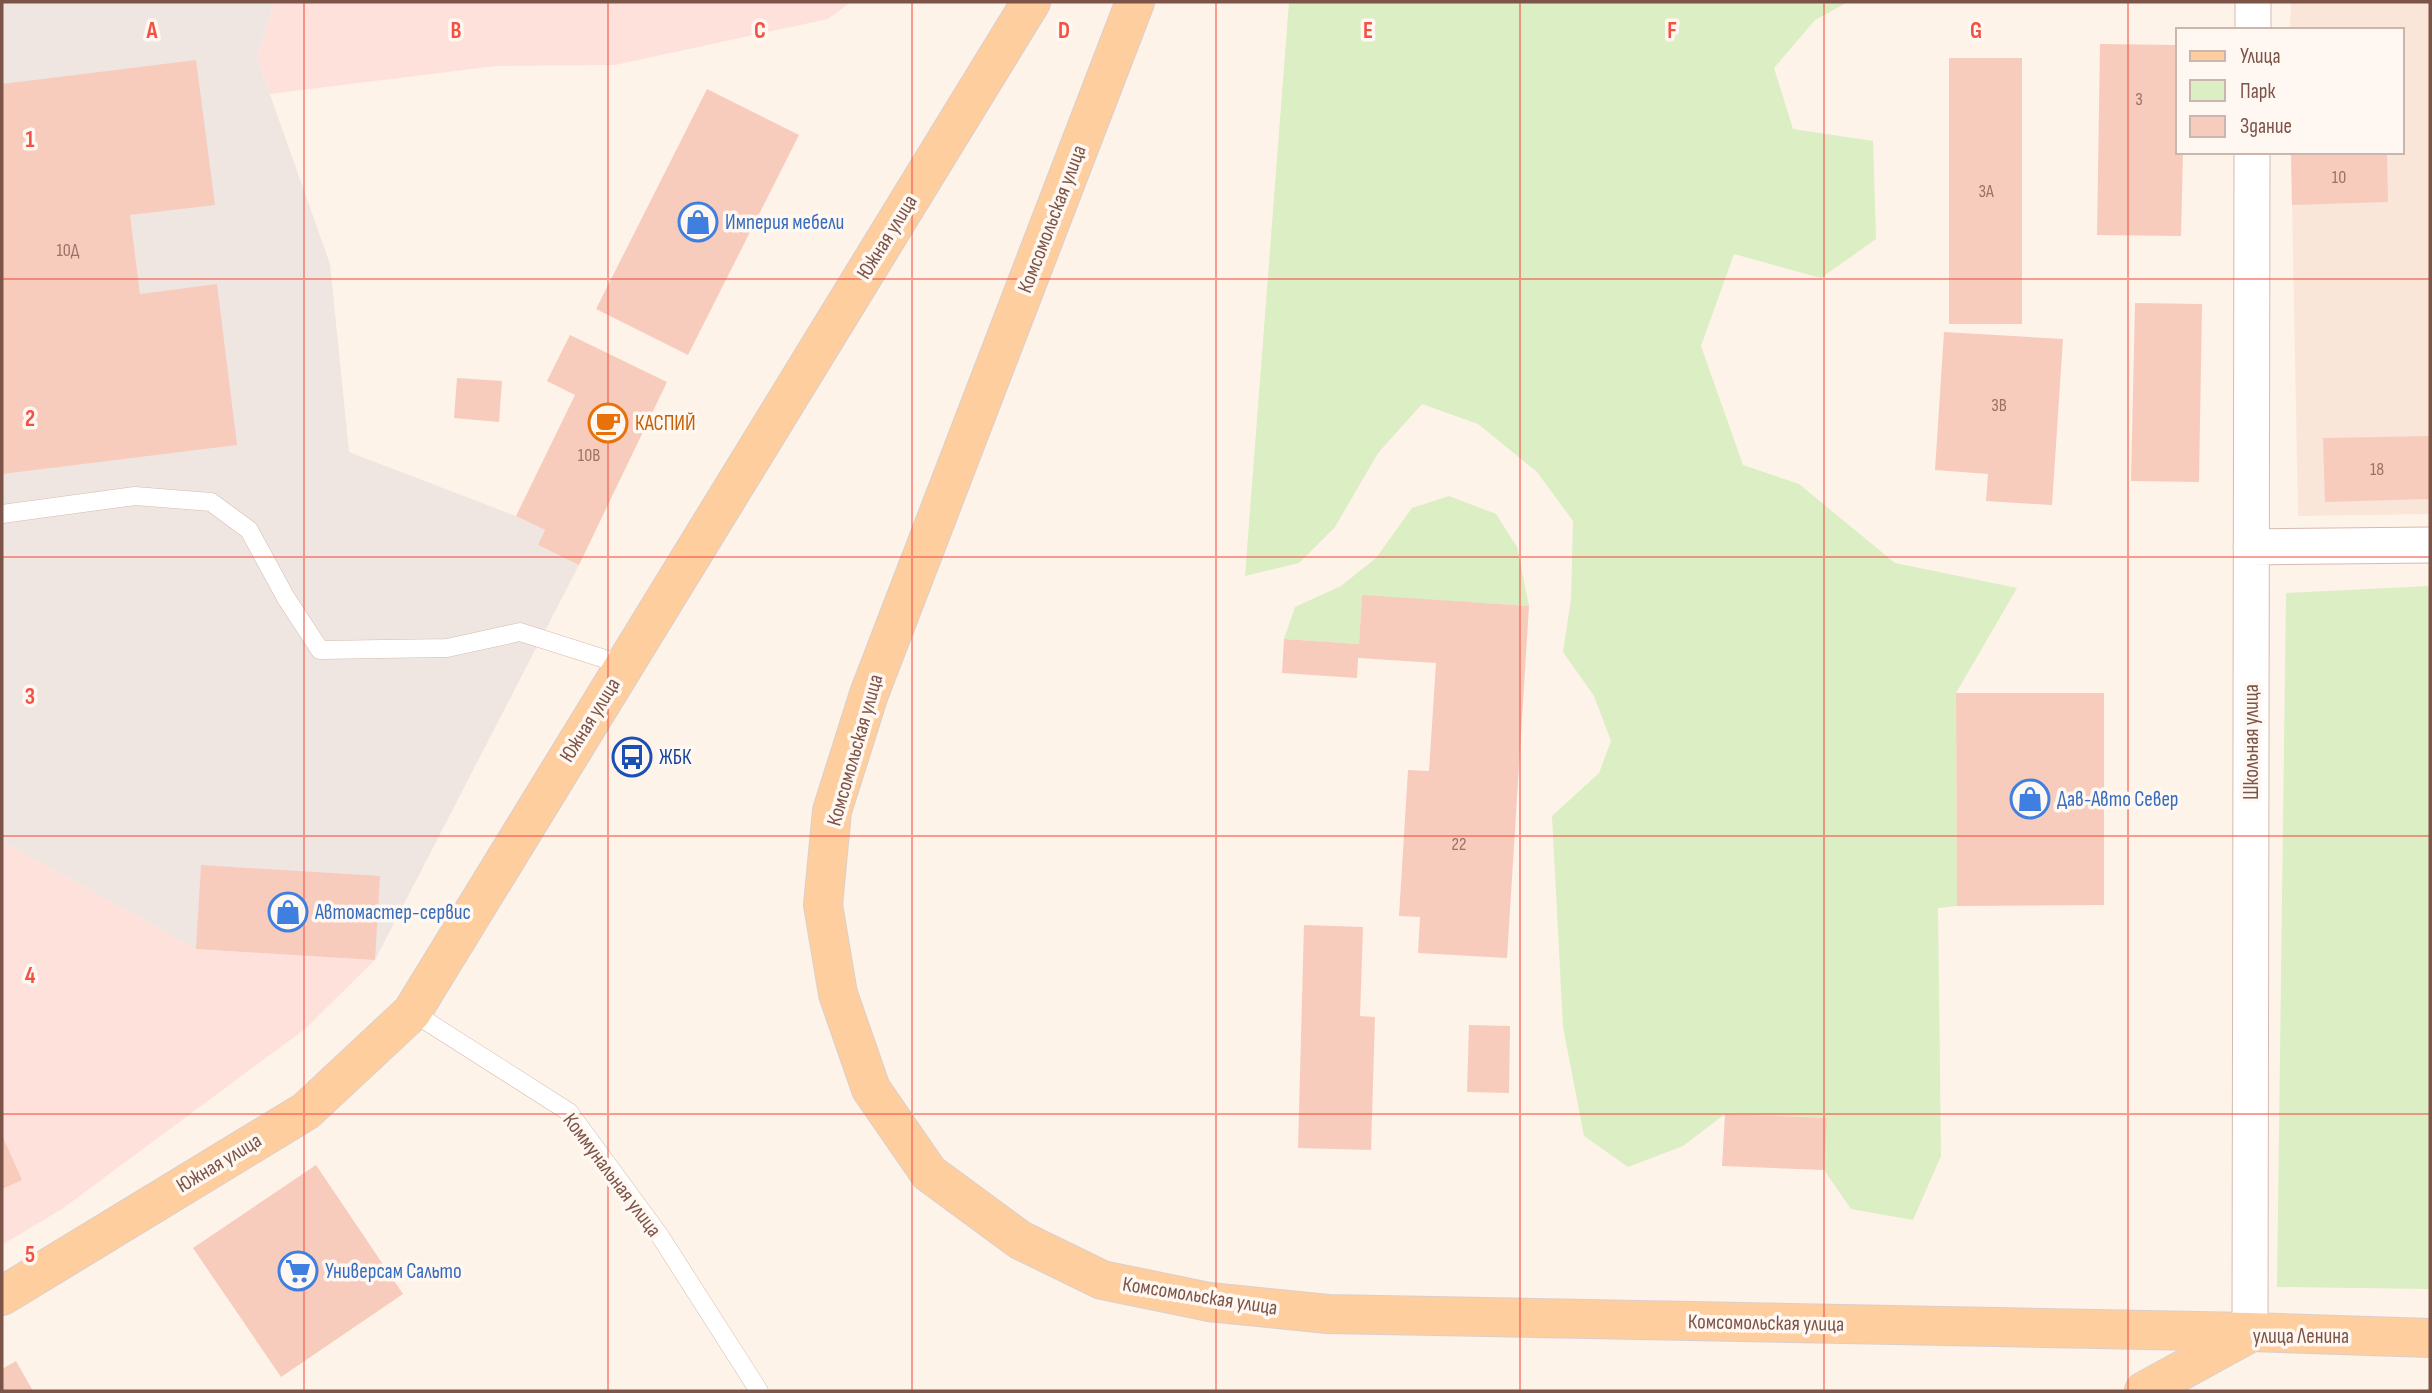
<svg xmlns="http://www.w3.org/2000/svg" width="2432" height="1393" viewBox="0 0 2432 1393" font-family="'Sofia Sans Condensed',sans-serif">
	<rect width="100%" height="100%" fill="#fef3e8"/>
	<path fill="#f9e6d9" d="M 2291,2 L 2430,2 L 2430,514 L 2298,516 L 2291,152 L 2402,152 L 2402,30 L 2290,30 Z"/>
	<path fill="#ffe1dc" d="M 274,2 L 851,2 L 828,19 L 615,65 L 496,66 L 270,94 L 257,58 Z
		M 2,841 L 196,949 L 375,960 L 305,1029 L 62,1209 L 2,1245 Z"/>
	<path fill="#efe6e2" d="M 2,2 L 274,2 L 257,58 L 330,264 L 349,452 L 516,516 L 545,530 L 538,545 L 579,565 L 375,960 L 196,949 L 2,841 Z"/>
	<path fill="#dbeec4" d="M 1289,2 L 1848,2 L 1815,20 L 1774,68 L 1793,129 L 1873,141 L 1876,239 L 1821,278 L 1734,254 L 1701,346 L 1743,465 L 1799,484 L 1895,563 L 2017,588 L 1956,693 L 1957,906 L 1938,908 L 1941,1156 L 1913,1220 L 1851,1209 L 1824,1170 L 1826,1118 L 1725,1114 L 1683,1146 L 1628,1167 L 1584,1136 L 1563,1027 L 1552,816 L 1599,773 L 1611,741 L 1594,696 L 1563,652 L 1571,599 L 1573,521 L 1537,472 L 1478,424 L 1422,404 L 1378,453 L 1335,527 L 1299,563 L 1245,576 Z
		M 1449,496 L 1496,514 L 1517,547 L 1529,606 L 1362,596 L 1359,644 L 1284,639 L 1295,607 L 1341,586 L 1376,558 L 1412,508 Z
		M 2430,586 L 2430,1289 L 2277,1287 L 2286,593 Z"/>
	<path fill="#f7ccbd" d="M 2100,44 L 2178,45 L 2178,152 L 2183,152 L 2181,236 L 2097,235 Z
		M 1949,58 L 2022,58 L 2022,324 L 1949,324 Z
		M 196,60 L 215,205 L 130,215 L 140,294 L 217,284 L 237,445 L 2,474 L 2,84 Z
		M 707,89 L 799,135 L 688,355 L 596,309 Z
		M 2291,152 L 2387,152 L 2388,202 L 2292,205 Z
		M 2135,303 L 2202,304 L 2199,482 L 2131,481 Z
		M 1944,332 L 2063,339 L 2052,505 L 1986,501 L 1988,474 L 1935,470 Z
		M 570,335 L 667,382 L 579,565 L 538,545 L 545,530 L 516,516 L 575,395 L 547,381 Z
		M 457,378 L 502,381 L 499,422 L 454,418 Z
		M 2430,436 L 2430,499 L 2325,502 L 2323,438 Z
		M 1362,595 L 1529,606 L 1507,958 L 1418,953 L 1420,917 L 1399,916 L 1408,770 L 1429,771 L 1436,663 L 1358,658 L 1357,678 L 1282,673 L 1284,639 L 1359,644 Z
		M 1956,693 L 2104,693 L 2104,905 L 1957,906 Z
		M 201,865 L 380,876 L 375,960 L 196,949 Z
		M 1304,925 L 1363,927 L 1360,1016 L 1375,1017 L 1371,1150 L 1298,1148 Z
		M 1469,1025 L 1510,1026 L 1509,1093 L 1467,1092 Z
		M 1725,1114 L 1827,1118 L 1824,1170 L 1722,1166 Z
		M 2,1135 L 22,1180 L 2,1189 Z
		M 316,1165 L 403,1294 L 281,1377 L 193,1248 Z
		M 16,1361 L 33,1391 L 2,1391 L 2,1369 Z"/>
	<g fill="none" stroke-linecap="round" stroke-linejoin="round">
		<defs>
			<path id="service" d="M 2,514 L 135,496 L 211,502 L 249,530 L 286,598 L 320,650 L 447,648 L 520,632 L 624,665
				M 412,1012 L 569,1112 L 660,1236 L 759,1391"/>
			<path id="minor" d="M 2253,30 L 2253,2
				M 2251,547 L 2430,545
				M 2250,1332 L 2252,152"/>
			<path id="primary" d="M 1135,2 L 869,694 L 832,811 L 823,905 L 838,994 L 871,1089 L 929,1173 L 1020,1240 L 1102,1280 L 1209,1302 L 1328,1314 L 2250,1332 L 2430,1338
				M 2,1296 L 306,1111 L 412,1012 L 1031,2
				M 2144,1391 L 2250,1333"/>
		</defs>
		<use href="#service" stroke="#d5bbaf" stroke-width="19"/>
		<use href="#minor" stroke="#d5bbaf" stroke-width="37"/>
		<use href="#primary" stroke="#dacfcc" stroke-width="40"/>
		<use href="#service" stroke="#fff" stroke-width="18"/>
		<use href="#minor" stroke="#fff" stroke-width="35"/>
		<use href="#primary" stroke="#ffce9f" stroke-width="38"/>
	</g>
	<path fill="none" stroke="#f35142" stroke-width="2" stroke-opacity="0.55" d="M 304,2 L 304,1391M 608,2 L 608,1391M 912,2 L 912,1391M 1216,2 L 1216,1391M 1520,2 L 1520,1391M 1824,2 L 1824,1391M 2128,2 L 2128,1391M 2,279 L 2430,279M 2,557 L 2430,557M 2,836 L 2430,836M 2,1114 L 2430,1114"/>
	<defs>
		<symbol id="shop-ring" viewBox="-11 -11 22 22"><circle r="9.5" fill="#fff7f1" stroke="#3f7fe0" stroke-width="1.5"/><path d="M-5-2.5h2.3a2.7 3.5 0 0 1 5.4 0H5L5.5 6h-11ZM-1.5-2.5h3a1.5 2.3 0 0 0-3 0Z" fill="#3f7fe0"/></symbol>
		<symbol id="cafe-ring" viewBox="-11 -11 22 22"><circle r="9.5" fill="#fff7f1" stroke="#e8710a" stroke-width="1.5"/><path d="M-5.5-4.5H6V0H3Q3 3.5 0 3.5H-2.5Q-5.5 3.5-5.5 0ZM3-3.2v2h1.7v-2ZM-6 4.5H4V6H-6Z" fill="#e8710a"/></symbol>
		<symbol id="bus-ring" viewBox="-11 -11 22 22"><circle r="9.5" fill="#fff7f1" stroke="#1a4fb4" stroke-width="1.5"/><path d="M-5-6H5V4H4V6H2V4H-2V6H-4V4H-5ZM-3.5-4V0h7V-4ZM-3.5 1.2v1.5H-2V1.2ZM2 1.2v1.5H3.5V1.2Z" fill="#1a4fb4"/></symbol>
		<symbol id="supermarket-ring" viewBox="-11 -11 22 22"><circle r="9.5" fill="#fff7f1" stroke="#3f7fe0" stroke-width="1.5"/><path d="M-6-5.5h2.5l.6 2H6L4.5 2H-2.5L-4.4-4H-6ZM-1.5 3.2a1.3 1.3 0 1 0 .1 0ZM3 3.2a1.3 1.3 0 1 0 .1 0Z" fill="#3f7fe0"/></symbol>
	</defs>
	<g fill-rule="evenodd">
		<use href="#shop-ring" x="676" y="200" width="44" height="44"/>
		<use href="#cafe-ring" x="586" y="401" width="44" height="44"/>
		<use href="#bus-ring" x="610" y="735" width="44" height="44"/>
		<use href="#shop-ring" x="2008" y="777" width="44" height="44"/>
		<use href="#shop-ring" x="266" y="890" width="44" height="44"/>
		<use href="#supermarket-ring" x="276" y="1249" width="44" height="44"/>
	</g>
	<g text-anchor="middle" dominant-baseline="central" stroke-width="7" stroke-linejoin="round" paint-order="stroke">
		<g font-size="18" fill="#9b7265">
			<text x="2139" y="99">3</text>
			<text x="2339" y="177">10</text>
			<text x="1986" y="191">3А</text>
			<text x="68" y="250">10Д</text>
			<text x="1999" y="405">3В</text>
			<text x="589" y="455">10В</text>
			<text x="2377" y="469">18</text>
			<text x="1459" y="844">22</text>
		</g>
		<g font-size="21" fill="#7c5448" stroke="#fff7f1">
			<text transform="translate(1052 219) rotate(-69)">Комсомольская улица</text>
			<text transform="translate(887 237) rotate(-58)">Южная улица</text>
			<text transform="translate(590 720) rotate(-58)">Южная улица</text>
			<text transform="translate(2251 742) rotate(-90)">Школьная улица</text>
			<text transform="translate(855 750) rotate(-74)">Комсомольская улица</text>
			<text transform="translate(219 1163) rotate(-31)">Южная улица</text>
			<text transform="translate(612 1175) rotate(53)">Коммунальная улица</text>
			<text transform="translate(1200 1296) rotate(9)">Комсомольская улица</text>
			<text transform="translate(1766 1323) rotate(1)">Комсомольская улица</text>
			<text x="2301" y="1336">улица Ленина</text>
		</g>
		<g font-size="21" fill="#366cbe" stroke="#fff7f1" text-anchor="start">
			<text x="725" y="222">Империя мебели</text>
			<text x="2057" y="799">Дав-Авто Север</text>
			<text x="315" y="912">Автомастер-сервис</text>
			<text x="325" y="1271">Универсам Сальто</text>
		</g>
		<g font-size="21" fill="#c56008" stroke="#fff7f1" text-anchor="start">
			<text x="635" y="423">КАСПИЙ</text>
		</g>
		<g font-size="21" fill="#164399" stroke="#fff7f1" text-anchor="start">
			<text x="659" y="757">ЖБК</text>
		</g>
	</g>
	<g font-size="23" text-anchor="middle" font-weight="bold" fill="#f35142" stroke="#fff7f1" stroke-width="7" stroke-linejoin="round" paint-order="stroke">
		<text x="152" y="38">A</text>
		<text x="456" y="38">B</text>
		<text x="760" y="38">C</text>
		<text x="1064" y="38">D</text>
		<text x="1368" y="38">E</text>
		<text x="1672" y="38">F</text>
		<text x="1976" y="38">G</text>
		<text x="30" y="147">1</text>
		<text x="30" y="426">2</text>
		<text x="30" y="704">3</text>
		<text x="30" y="983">4</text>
		<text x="30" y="1262">5</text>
	</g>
	<rect width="2432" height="1393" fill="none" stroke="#7c5448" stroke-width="7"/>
	<rect x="2176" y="28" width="228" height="126" fill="#fff7f1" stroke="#cbb6ad" stroke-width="2"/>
	<rect x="2190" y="51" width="35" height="10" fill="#ffce9f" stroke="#cbb6ad" stroke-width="2"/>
	<text x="2240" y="63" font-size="21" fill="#7c5448">Улица</text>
	<rect x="2190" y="80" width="35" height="21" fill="#dbeec4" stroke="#cbb6ad" stroke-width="2"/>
	<text x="2240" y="98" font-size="21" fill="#7c5448">Парк</text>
	<rect x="2190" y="116" width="35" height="21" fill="#f7ccbd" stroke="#cbb6ad" stroke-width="2"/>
	<text x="2240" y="133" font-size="21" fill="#7c5448">Здание</text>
</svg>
